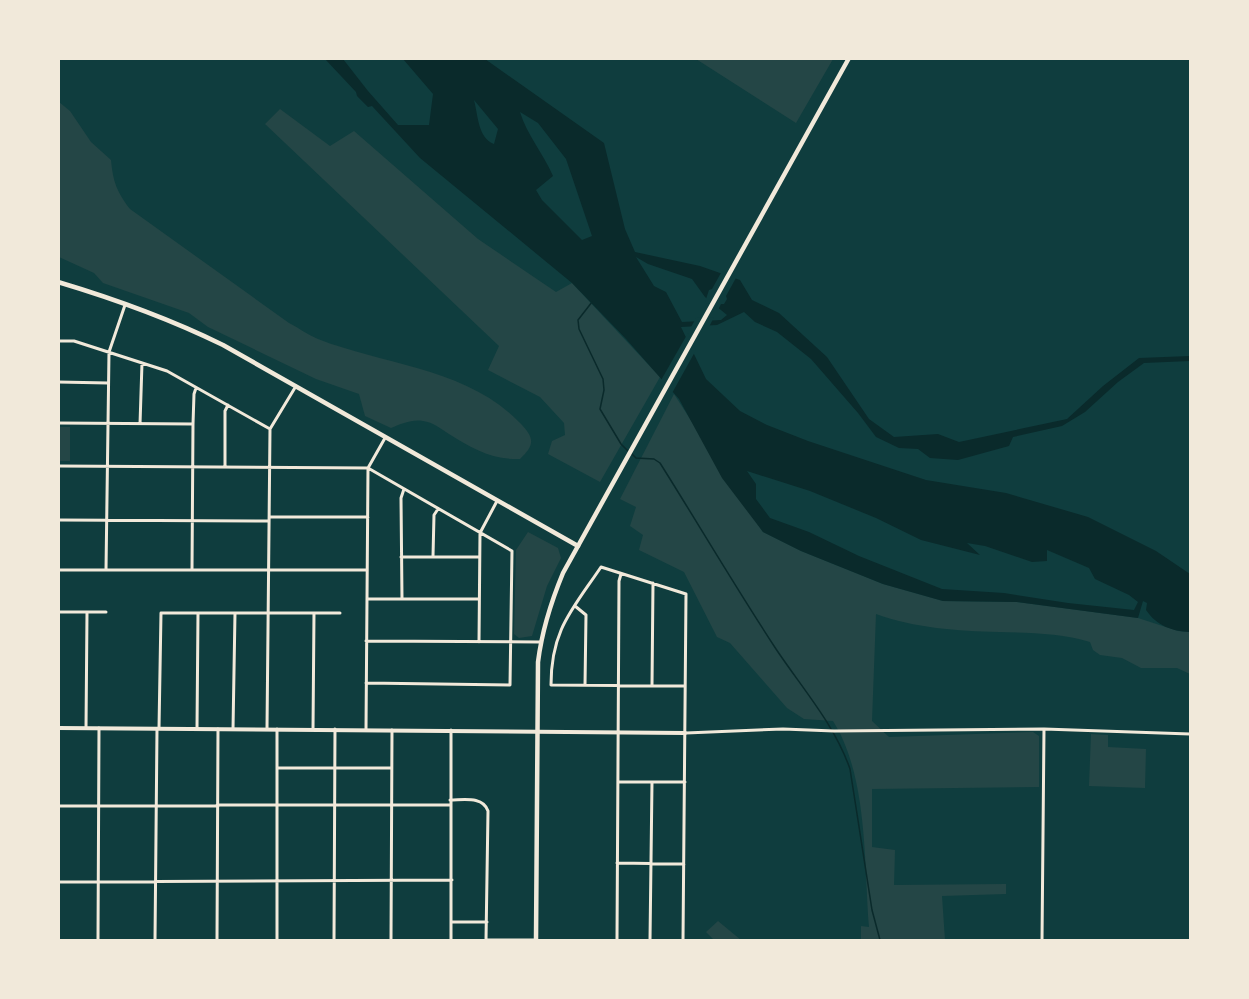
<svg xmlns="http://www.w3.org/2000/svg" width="1249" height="999" viewBox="0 0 1249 999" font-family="Cabin,sans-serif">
	<rect width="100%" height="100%" fill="#0f3d3e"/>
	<path fill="#244646" d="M 696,59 L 833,59 L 796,123 Z
		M 59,102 L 70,111 L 91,142 L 111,160 C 113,182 117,192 130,209 L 289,323 C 299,328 308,335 318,339 C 384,365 467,368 519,422 C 534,437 536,444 520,459 C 492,460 471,448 449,434 C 441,429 433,422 423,421 C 412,419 401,424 391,428 L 365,416 L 359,394 L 316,379 L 208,327 L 189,313 L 103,283 L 94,273 L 59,257 Z
		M 280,109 L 330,146 L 354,131 L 478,239 L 556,292 L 572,283 L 660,377 L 600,482 L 548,454 L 552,441 L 565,435 L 564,423 L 540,397 L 488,370 L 499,346 L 265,124 Z
		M 674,394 L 763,532 L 801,551 L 883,584 L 943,601 L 1017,602 L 1138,618 L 1178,631 L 1190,632 L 1190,674 L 1177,668 L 1141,668 L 1122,658 L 1100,655 L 1093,650 L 1090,642 C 1061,633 1030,633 999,632 C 958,631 914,628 876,614 L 872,721 L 889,737 L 1033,732 L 1039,736 L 1039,787 L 872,789 L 872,847 L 895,850 L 894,885 L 1006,884 L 1006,894 L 942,896 L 945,940 L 861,940 L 861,926 L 869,927 C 864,864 868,776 833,721 L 804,719 L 787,708 L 730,643 L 717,637 L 684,572 L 639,550 L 643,535 L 630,526 L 636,507 L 620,499 Z
		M 59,427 L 70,427 L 70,461 L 59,461 Z
		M 528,532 L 558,548 L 561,558 L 547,586 L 532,636 L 519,638 L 514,634 L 516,550 Z
		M 1091,734 L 1108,735 L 1108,747 L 1146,749 L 1145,788 L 1089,786 Z
		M 718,921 L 741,940 L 714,940 L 706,932 Z"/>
	<path fill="#0a2a2b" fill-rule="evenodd" d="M 325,59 L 343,59 L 368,91 L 398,125 L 429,125 L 433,94 L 403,59 L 485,59 L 604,143 L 625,229 L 635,252 L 700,266 L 740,280 L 752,300 L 779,313 L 827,357 L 869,419 L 894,437 L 938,434 L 959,442 L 1067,419 L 1103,386 L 1139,358 L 1190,356 L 1190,361 L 1144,363 L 1118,382 L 1085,412 L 1062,426 L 1013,437 L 1009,446 L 958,460 L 930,458 L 918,449 L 899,448 L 876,437 L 858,413 L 811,359 L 777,332 L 755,322 L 744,312 L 717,325 L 681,327 L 706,379 L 740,411 L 767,425 L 808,441 L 926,480 L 1006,493 L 1088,517 L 1156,551 L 1190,574 L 1190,632 C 1172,631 1157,626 1146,610 L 1147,603 L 1143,601 L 1138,618 L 1017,602 L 943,601 L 883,584 L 801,551 L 763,532 L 722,478 L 679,399 L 626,339 L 572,283 L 420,158 L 372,106 L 368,107 L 357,96 L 356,92 ZM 474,100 L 498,129 L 494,144 C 478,138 478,115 474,100 ZM 520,112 L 538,123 L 566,159 L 592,236 L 582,240 L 542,200 L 536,190 L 553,176 C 543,153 527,135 520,112 ZM 636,257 L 648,264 L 692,279 L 705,297 L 727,315 L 721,320 L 682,322 L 666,292 L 654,286 ZM 747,471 L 810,491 L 876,518 L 921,540 L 980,555 L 967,543 L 985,546 L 1032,562 L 1047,561 L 1047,550 L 1089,568 L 1095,579 L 1129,595 L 1138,602 L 1134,610 L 1068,603 L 1004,593 L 942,589 L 859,556 L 809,532 L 770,518 L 756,499 L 756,484 Z"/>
	<path fill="#0f3d3e" d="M 722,271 L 737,276 L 726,296 L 727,299 L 724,304 L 721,304 L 718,310 L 705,302 L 709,290 L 712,289 Z
		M 714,317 L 708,329 L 690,329 L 696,318 Z
		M 688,333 L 696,350 L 671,395 L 660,382 Z"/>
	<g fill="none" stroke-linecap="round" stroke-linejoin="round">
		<path stroke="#0a2a2b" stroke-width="1.5" d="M 592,302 L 578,320 L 579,329 L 603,379 L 604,390 L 600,409 L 621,444 L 628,451
			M 632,454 L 636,458 L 654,459 L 660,463 C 699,525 736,588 776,649 C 802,688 835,725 850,769 L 872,910 L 880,940"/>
		<path stroke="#f1e9da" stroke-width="3" d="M 58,341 L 74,341 L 167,371 L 270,429
			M 58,382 L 108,383
			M 58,423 L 193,424
			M 140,424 L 142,363
			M 58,466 L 368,468 L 512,551 L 510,685 L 366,683
			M 225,467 L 225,411 L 228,405
			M 269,517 L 368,517
			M 58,520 L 269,521
			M 433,556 L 434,515 L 438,509
			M 401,557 L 479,557
			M 58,570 L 367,570
			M 106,570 L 109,352 L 125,305
			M 192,570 L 193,424 L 194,394 L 196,388
			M 402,598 L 401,498 L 404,489
			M 367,599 L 479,599
			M 575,606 L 586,615 L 585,685
			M 58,612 L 106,612
			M 366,641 L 540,642
			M 479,642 L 480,533 L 497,501
			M 652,685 L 653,583
			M 86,728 L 87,613
			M 159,728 L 161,613 L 340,613
			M 197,728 L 198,613
			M 233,729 L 235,613
			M 267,729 L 270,429 L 296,386
			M 313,729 L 314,613
			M 366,730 L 368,468 L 385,438
			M 451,730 L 451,940
			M 686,733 L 783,729 L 834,731 L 1044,729 L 1190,734
			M 277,768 L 391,768
			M 618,782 L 685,782
			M 450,800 C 464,800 483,796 488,811 L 486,940
			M 217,805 L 451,805
			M 58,806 L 218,806
			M 617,863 L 684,864
			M 58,882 L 452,880
			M 451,922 L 487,922
			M 98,940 L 99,728
			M 155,940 L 157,729
			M 217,940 L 218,729
			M 277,940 L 277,729
			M 334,940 L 335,729
			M 391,940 L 392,730
			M 486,940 L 536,940
			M 617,940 L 619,581 L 621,574
			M 650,940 L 652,782
			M 683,940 L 686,594 L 601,567 C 572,610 551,630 551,685 L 685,686
			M 1042,940 L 1044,729"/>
		<path stroke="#f1e9da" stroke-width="4" d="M 58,728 L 685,733"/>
		<path stroke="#f1e9da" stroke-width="4.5" d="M 58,282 C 115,299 170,319 223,345 L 578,546"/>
		<path stroke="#f1e9da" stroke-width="4.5" d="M 536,940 L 538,662 C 542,630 551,602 563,573 L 849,58"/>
	</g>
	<rect width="1249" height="999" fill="none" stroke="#f1e9da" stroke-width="120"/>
</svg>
